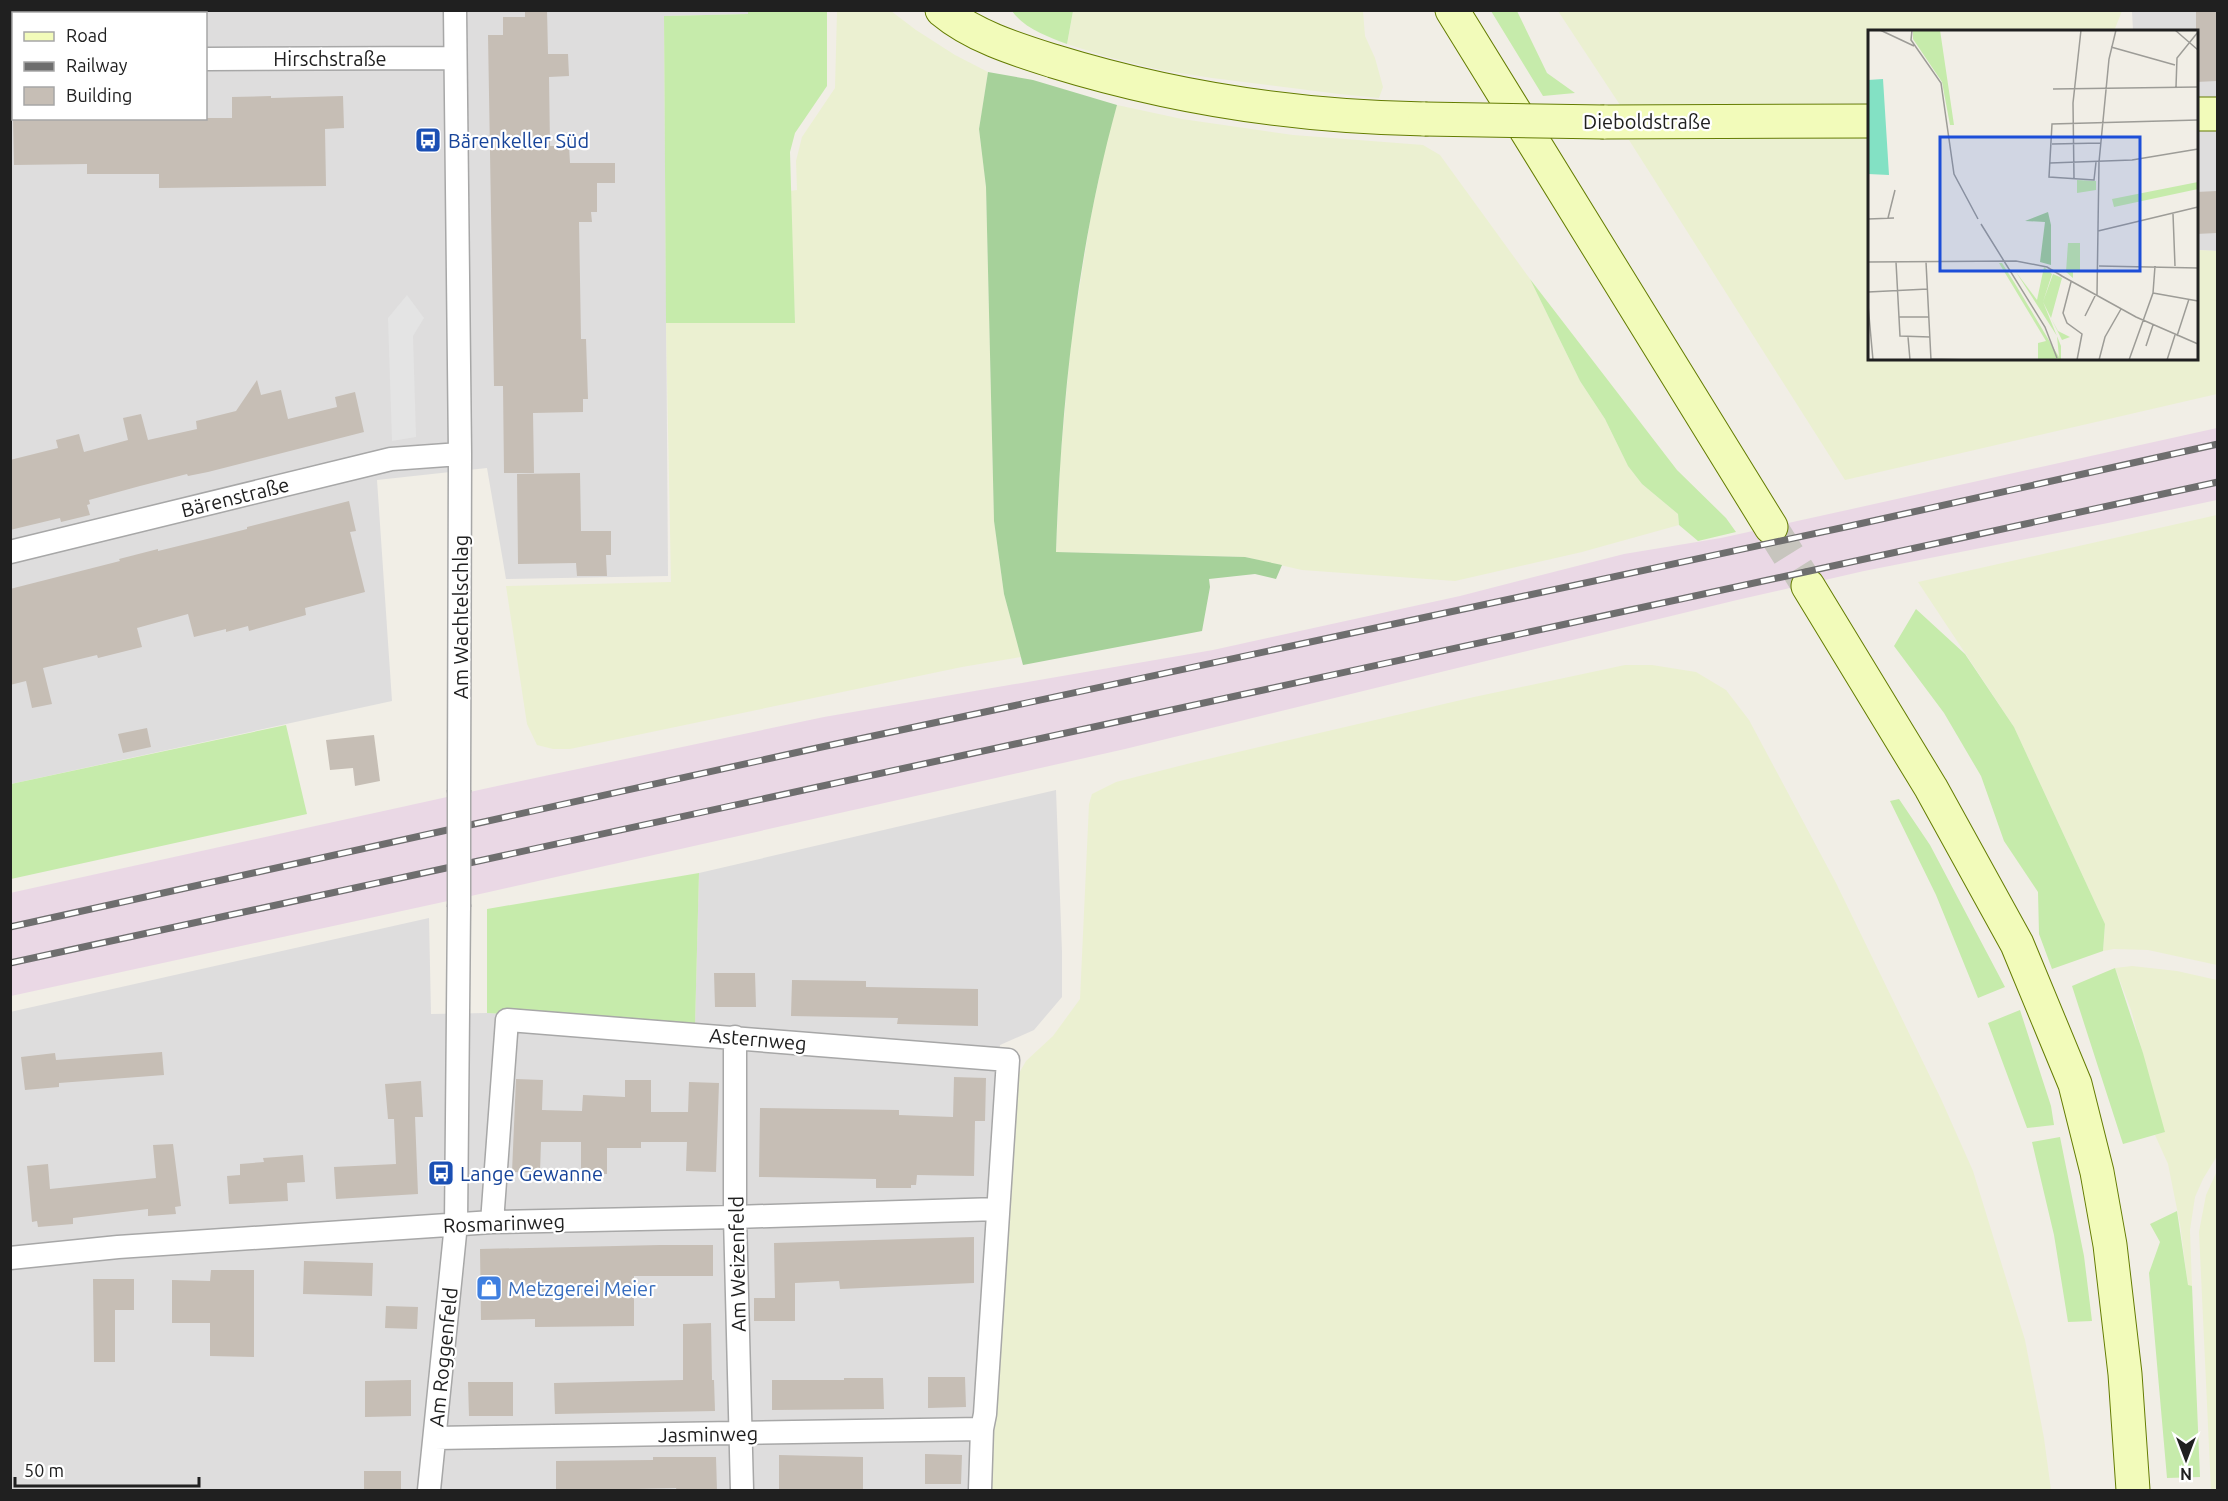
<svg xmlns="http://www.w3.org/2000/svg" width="2228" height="1501" viewBox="0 0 2228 1501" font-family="Ubuntu,sans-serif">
	<rect width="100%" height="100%" fill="#f1eee6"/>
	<path fill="#dedddd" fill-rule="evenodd" d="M 10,11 L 748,11 L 748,14 L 664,16 L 668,576 L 506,579 L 487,468 L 377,480 L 392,701 L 11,784 ZM 14,14 L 206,14 L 206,118 L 14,118 Z
		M 2132,11 L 2217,11 L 2217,251 L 2197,250 L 2196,32 L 2133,31 Z
		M 1056,790 L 1062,952 L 1062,997 L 1034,1030 L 1000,1045 L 985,1234 L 974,1441 L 974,1490 L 11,1490 L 10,1012 L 429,918 L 431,1014 L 487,1013 L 695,1025 L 699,873 Z"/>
	<path fill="#ead8e5" d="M 2217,428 L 2217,500 L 2108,523 L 1864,571 L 1737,600 L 1125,749 L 489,892 L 11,996 L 10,893 L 488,788 L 824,717 L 1213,650 L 1460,596 L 1624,554 L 1721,538 Z"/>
	<path fill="#ebf0d1" d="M 837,11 L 891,11 L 916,30 L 955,55 L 988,72 L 979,129 L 986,187 L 994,521 L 1004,594 L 1021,657 L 962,667 L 570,749 L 553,749 L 537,745 L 527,724 L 506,586 L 671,582 L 666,323 L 795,323 L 790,191 L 797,190 L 796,161 L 802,137 L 835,88 Z
		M 1073,11 L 1363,11 L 1365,36 L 1375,58 L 1383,87 L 1379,98 L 1339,94 L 1212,78 L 1161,70 L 1108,57 L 1067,44 Z
		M 1558,11 L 2122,11 L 2114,31 L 1870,32 L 1869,103 L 1620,105 Z
		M 1117,105 L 1182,119 L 1293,135 L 1423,145 L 1440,155 L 1530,279 L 1580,381 L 1605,419 L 1628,466 L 1642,484 L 1678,514 L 1679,525 L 1582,552 L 1455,581 L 1302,570 L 1245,557 L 1056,552 L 1060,463 L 1071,341 L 1090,221 L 1106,144 Z
		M 1869,138 L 1870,358 L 2196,358 L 2197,250 L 2217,251 L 2217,394 L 1845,480 L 1629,140 Z
		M 2217,515 L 2217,965 L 2148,950 L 2114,949 L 2103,951 L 2105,924 L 2014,727 L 1918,582 Z
		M 1625,665 L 1652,665 L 1696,672 L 1726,690 L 1749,720 L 1836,883 L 1941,1099 L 1973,1171 L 2025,1340 L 2044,1438 L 2051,1490 L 986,1490 L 1018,1075 L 1026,1061 L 1053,1036 L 1080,999 L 1089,804 L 1092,794 L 1116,782 L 1191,763 L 1474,697 Z
		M 2132,966 L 2177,971 L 2217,980 L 2217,1156 L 2203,1179 L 2195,1197 L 2190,1230 L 2192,1286 L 2188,1286 L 2180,1224 L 2168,1164 L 2155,1135 L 2164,1132 L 2131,1010 L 2115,968 Z
		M 2217,1171 L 2218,1490 L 2211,1490 L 2199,1232 L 2206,1195 Z"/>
	<path fill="#c6ebab" d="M 748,11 L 827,11 L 827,86 L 795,133 L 790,152 L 795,323 L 666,323 L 664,16 L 748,14 Z
		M 1012,11 L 1073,11 L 1067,44 C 1047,36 1025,29 1012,11 Z
		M 1491,11 L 1517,11 L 1547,73 L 1575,93 L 1543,96 Z
		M 1530,279 L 1677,470 L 1726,518 L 1736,532 L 1698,541 L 1679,525 L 1678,514 L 1642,484 L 1628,466 L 1605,419 L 1580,381 Z
		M 1916,609 L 1965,654 L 2014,727 L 2105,924 L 2103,951 L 2052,969 L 2039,934 L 2038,892 L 2004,841 L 1981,776 L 1944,713 L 1894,646 Z
		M 286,725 L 307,814 L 11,879 L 11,784 Z
		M 1899,799 L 1930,845 L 2005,987 L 1978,998 L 1936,895 L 1890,801 Z
		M 699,873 L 695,1026 L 487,1013 L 487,909 Z
		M 2115,968 L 2143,1053 L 2165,1132 L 2123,1144 L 2072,986 Z
		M 2020,1010 L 2051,1106 L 2054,1125 L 2027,1128 L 1988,1023 Z
		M 2060,1137 L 2084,1256 L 2092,1321 L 2068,1322 L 2054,1235 L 2032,1142 Z
		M 2177,1211 L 2188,1285 L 2192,1286 L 2200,1477 L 2167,1478 L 2149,1273 L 2160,1242 L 2150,1224 Z"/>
	<path fill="#a6d19a" d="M 988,72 L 1033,80 L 1117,105 C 1077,250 1061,402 1056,552 L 1245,557 L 1282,565 L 1276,579 L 1255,574 L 1209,579 L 1210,587 L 1202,631 L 1023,665 L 1004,594 L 994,521 L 986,187 L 979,129 Z"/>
	<path fill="#e4e4e4" d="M 407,295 L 424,318 L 413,336 L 416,437 L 392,441 L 388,318 Z"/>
	<path fill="#c6beb5" d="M 525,10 L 547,10 L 548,54 L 568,54 L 569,76 L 549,77 L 550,146 L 569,146 L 570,163 L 615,163 L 615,183 L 597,183 L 597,212 L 591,212 L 592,222 L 579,222 L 581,339 L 586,339 L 588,399 L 583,399 L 583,412 L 533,413 L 534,473 L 504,473 L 503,386 L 494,386 L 488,35 L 503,35 L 503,17 L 525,17 Z
		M 2196,10 L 2217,10 L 2217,81 L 2196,82 Z
		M 271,96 L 271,98 L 343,96 L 344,128 L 325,129 L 326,186 L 159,188 L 159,174 L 87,174 L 87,164 L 14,165 L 13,118 L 232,118 L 232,97 Z
		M 2217,191 L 2217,233 L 2196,234 L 2196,192 Z
		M 257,380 L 261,395 L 281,390 L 288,419 L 337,407 L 335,397 L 355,392 L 364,432 L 208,472 L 188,476 L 187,474 L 140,486 L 89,500 L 90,504 L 87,505 L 90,515 L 61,522 L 60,518 L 10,530 L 10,460 L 58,448 L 56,440 L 79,434 L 84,452 L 128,440 L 123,418 L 141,414 L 148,440 L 197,429 L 196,421 L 236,411 Z
		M 580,473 L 581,531 L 611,531 L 611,555 L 606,555 L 607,576 L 577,576 L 576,563 L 518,564 L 517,474 Z
		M 349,501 L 356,531 L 350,532 L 365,592 L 305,608 L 306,615 L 249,631 L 248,626 L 226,632 L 226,629 L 194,637 L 188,614 L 137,628 L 142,647 L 98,658 L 97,655 L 43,668 L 52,704 L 32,708 L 26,681 L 10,685 L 10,589 L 120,561 L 119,559 L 158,549 L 158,551 L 203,540 L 247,529 L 247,527 Z
		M 147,728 L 151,747 L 123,753 L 118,734 Z
		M 374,735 L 380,781 L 355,786 L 353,768 L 330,770 L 326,740 Z
		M 714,973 L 755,973 L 756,1007 L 715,1007 Z
		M 792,980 L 866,981 L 866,987 L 978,989 L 978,1026 L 897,1024 L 898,1018 L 791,1016 Z
		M 162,1052 L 164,1075 L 59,1083 L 59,1087 L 25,1090 L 21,1057 L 55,1053 L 56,1060 Z
		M 954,1077 L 986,1078 L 985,1121 L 975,1121 L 974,1176 L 917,1175 L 916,1185 L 911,1185 L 911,1188 L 876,1188 L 876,1179 L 759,1177 L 760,1108 L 899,1110 L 899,1115 L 953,1117 Z
		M 516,1079 L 543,1080 L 542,1110 L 582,1111 L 583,1095 L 625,1097 L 625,1080 L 651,1080 L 651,1112 L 688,1112 L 689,1082 L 719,1083 L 716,1172 L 686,1171 L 687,1142 L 641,1142 L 641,1148 L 607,1148 L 607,1174 L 581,1173 L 581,1142 L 541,1142 L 540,1173 L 512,1172 Z
		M 421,1081 L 423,1117 L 415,1117 L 418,1194 L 336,1199 L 334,1167 L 396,1164 L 394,1119 L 388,1119 L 385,1084 Z
		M 173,1144 L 181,1206 L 175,1207 L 176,1214 L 148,1216 L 148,1209 L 73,1218 L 73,1224 L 38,1227 L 37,1221 L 32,1222 L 27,1166 L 48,1164 L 50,1189 L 156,1178 L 153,1145 Z
		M 303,1155 L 305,1182 L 287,1183 L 288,1201 L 229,1204 L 227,1176 L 240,1175 L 240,1164 L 264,1162 L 263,1158 Z
		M 974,1237 L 974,1283 L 840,1289 L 839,1281 L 795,1283 L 795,1321 L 754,1321 L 754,1298 L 775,1298 L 774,1243 Z
		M 660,1245 L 713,1245 L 713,1276 L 634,1276 L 634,1326 L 535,1327 L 535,1319 L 481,1320 L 480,1249 Z
		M 304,1261 L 373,1263 L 372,1296 L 303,1294 Z
		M 211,1270 L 254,1270 L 254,1357 L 210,1356 L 210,1323 L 172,1323 L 172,1280 L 210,1281 Z
		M 93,1279 L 134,1279 L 134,1310 L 115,1310 L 115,1362 L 94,1362 Z
		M 386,1306 L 418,1307 L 417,1329 L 385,1328 Z
		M 711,1323 L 712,1380 L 714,1380 L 715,1411 L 555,1414 L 554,1383 L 683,1380 L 683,1324 Z
		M 928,1377 L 965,1377 L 966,1407 L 928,1408 Z
		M 844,1378 L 883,1378 L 884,1409 L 772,1410 L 772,1380 L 844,1380 Z
		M 411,1380 L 411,1416 L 365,1417 L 365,1381 Z
		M 468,1382 L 513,1382 L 513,1416 L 469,1416 Z
		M 925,1454 L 962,1455 L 961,1484 L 925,1484 Z
		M 779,1455 L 863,1457 L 863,1491 L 779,1491 Z
		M 653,1457 L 716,1457 L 717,1491 L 677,1491 L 676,1488 L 556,1491 L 556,1461 L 653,1460 Z
		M 364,1471 L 401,1471 L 401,1491 L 364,1491 Z"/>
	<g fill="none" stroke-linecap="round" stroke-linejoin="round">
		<path stroke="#c7c5be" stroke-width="33" stroke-dasharray="33 16" stroke-linecap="butt" d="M 1771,527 L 1808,586"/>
		<defs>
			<path id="street" d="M 455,10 L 460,454 L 459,790
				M 10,59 L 14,59
				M 206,59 L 454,58
				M 10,552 L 391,459 L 460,454
				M 735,1037 L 735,1217 L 742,1490
				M 492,1222 L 507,1020 L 1008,1060 L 985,1414 L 982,1429 L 980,1490
				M 10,1258 L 118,1247 L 492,1222 L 735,1217 L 998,1209
				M 435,1438 L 982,1429
				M 429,1490 L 456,1224 L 459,907"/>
			<path id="secondary" d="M 942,10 C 973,36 1015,49 1053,61 C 1173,98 1300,117 1425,119
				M 1452,10 L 1771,527
				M 2196,114 L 2218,114
				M 1604,122 L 1870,121
				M 1808,586 L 1931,788 L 2017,944 L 2075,1084 L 2097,1172 L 2110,1245 L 2125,1374 L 2133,1490"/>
		</defs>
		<use href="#street" stroke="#a7a7a7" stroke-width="25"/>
		<use href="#secondary" stroke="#647c02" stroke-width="35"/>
		<use href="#street" stroke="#fff" stroke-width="22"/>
		<use href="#secondary" stroke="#f2fbba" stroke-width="33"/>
		<defs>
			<path id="rail" d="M 10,927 L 817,748 L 1850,526 L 2218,444
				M 10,963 L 2218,482"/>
		</defs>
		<use href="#rail" stroke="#6e6e6e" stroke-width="7"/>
		<use href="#rail" stroke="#fff" stroke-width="4.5" stroke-dasharray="14" stroke-linecap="butt"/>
		<defs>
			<path id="street-bridge" d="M 459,790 L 459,907"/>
			<path id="secondary-bridge" d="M 1425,119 L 1604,122"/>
		</defs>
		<use href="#street-bridge" stroke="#a7a7a7" stroke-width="25" stroke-linecap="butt"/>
		<use href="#secondary-bridge" stroke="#647c02" stroke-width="35" stroke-linecap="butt"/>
		<use href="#street-bridge" stroke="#fff" stroke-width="22"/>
		<use href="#secondary-bridge" stroke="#f2fbba" stroke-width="33"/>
	</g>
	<defs>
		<symbol id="bus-square" viewBox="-11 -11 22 22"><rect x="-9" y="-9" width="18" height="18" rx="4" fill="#1a4fb4" stroke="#fff"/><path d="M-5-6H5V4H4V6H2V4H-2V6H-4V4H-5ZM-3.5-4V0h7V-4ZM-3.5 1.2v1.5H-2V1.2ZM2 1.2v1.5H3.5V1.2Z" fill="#fff"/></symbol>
		<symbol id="shop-square" viewBox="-11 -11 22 22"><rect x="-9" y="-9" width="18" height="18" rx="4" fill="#3f7fe0" stroke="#fff"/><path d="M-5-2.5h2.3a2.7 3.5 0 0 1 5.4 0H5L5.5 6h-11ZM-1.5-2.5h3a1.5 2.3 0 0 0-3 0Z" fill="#fff"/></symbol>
	</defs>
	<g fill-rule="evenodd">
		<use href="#bus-square" x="413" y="125" width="30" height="30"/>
		<use href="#bus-square" x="426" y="1158" width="30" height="30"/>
		<use href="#shop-square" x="474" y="1273" width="30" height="30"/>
	</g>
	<g text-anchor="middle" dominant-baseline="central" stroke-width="4.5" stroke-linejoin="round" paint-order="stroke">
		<g font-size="20" fill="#202020" stroke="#fff">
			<text x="330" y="58">Hirschstraße</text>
			<text x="1647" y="121">Dieboldstraße</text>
			<text transform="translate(235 497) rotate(-14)">Bärenstraße</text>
			<text transform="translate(460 617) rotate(-90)">Am Wachtelschlag</text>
			<text transform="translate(758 1039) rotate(5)">Asternweg</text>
			<text transform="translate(504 1223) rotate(-2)">Rosmarinweg</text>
			<text transform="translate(737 1264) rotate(-91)">Am Weizenfeld</text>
			<text transform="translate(443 1357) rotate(-84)">Am Roggenfeld</text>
			<text transform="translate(708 1434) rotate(-1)">Jasminweg</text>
		</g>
		<g font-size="20" fill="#164399" stroke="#fff" text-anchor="start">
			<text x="448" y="140">Bärenkeller Süd</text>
			<text x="460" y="1173">Lange Gewanne</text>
		</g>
		<g font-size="20" fill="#366cbe" stroke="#fff" text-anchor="start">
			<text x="508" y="1288">Metzgerei Meier</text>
		</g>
	</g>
	<g transform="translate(1868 30)">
		<rect width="330" height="330" fill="#f1eee6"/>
		<path d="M 45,0 L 72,0 L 86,95 L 82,95 L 74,52 L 45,9 ZM 209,150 L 228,151 L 228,160 L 209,163 ZM 330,152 L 330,159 L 246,177 L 244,169 ZM 200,213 L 212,213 L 212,240 L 205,240 L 205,248 L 198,242 ZM 131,233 L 134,233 L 146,252 L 191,327 L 189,306 L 148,242 L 169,270 L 176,237 L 184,244 L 175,272 L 193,316 L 193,330 L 170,330 L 170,313 L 178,311 ZM 185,244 L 194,248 L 183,288 L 190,301 L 202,307 L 194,310 L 175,272 Z" fill="#c6ebab"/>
		<path d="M 180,182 L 183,195 L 183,235 L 172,232 L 177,192 L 157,191 Z" fill="#a6d19a"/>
		<path d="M 15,49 L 21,145 L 0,144 L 0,50 Z" fill="#83e1c4"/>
		<path fill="none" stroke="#9d9c97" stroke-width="1.5" d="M 12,0 L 46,16M 44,0 L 43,10 L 73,53 L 86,144 L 110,189M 307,0 L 330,20M 243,17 L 307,35M 308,57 L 309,28 L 330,2M 185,59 L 330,57M 184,114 L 233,113M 228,132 L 226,150 L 181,147 L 184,94 L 330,90M 182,133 L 264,130 L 330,119M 206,149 L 205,73 L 213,0M 305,184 L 307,236M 20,188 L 27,160M 0,189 L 26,188M 113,194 L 177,297 L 189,328M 230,201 L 330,177M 0,232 L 148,231 L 179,237 L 194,246M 28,232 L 32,306 L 62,307M 58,232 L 63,330M 231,236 L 330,238M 192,245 L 268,287 L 330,314M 203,252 L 195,283 L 199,293 L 214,304 L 209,330M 0,262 L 60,259M 285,263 L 330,271M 229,265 L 231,132 L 241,29 L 248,0M 0,275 L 5,330M 217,286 L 228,264M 31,287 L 61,287M 309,306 L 321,269M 40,307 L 42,330M 278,316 L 285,295M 63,329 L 104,330M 108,330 L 154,330M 231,330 L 237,307 L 253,279M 261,330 L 285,263 L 287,236M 299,330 L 307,305"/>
		<path fill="#1d4ed8" fill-opacity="0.15" stroke="#1d4ed8" stroke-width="3" d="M 72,107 L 272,107 L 272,241 L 72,241 Z"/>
		<rect width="330" height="330" fill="none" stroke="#202020" stroke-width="3"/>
	</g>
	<rect width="2228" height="1501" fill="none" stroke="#202020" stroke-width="24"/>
	<rect x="12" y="12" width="195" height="108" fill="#ffffff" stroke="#a6a6a6" stroke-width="1.5"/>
	<rect x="24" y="32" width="30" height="9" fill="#f2fbba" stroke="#a6a6a6" stroke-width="1.5"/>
	<text x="66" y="42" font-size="18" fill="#202020">Road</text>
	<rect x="24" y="62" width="30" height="9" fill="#6e6e6e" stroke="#a6a6a6" stroke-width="1.5"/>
	<text x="66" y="72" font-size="18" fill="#202020">Railway</text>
	<rect x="24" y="87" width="30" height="18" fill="#c6beb5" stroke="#a6a6a6" stroke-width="1.5"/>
	<text x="66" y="102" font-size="18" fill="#202020">Building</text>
	<g transform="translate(2186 1459) rotate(180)" stroke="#ffffff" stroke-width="4.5" paint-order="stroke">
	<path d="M0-4.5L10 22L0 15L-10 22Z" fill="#202020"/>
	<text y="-9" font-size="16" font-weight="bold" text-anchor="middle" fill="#202020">N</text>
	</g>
	<path d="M15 1477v9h184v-9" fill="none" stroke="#202020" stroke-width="3"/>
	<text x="24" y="1477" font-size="18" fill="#202020" stroke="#ffffff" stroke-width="4.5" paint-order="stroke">50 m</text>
</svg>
